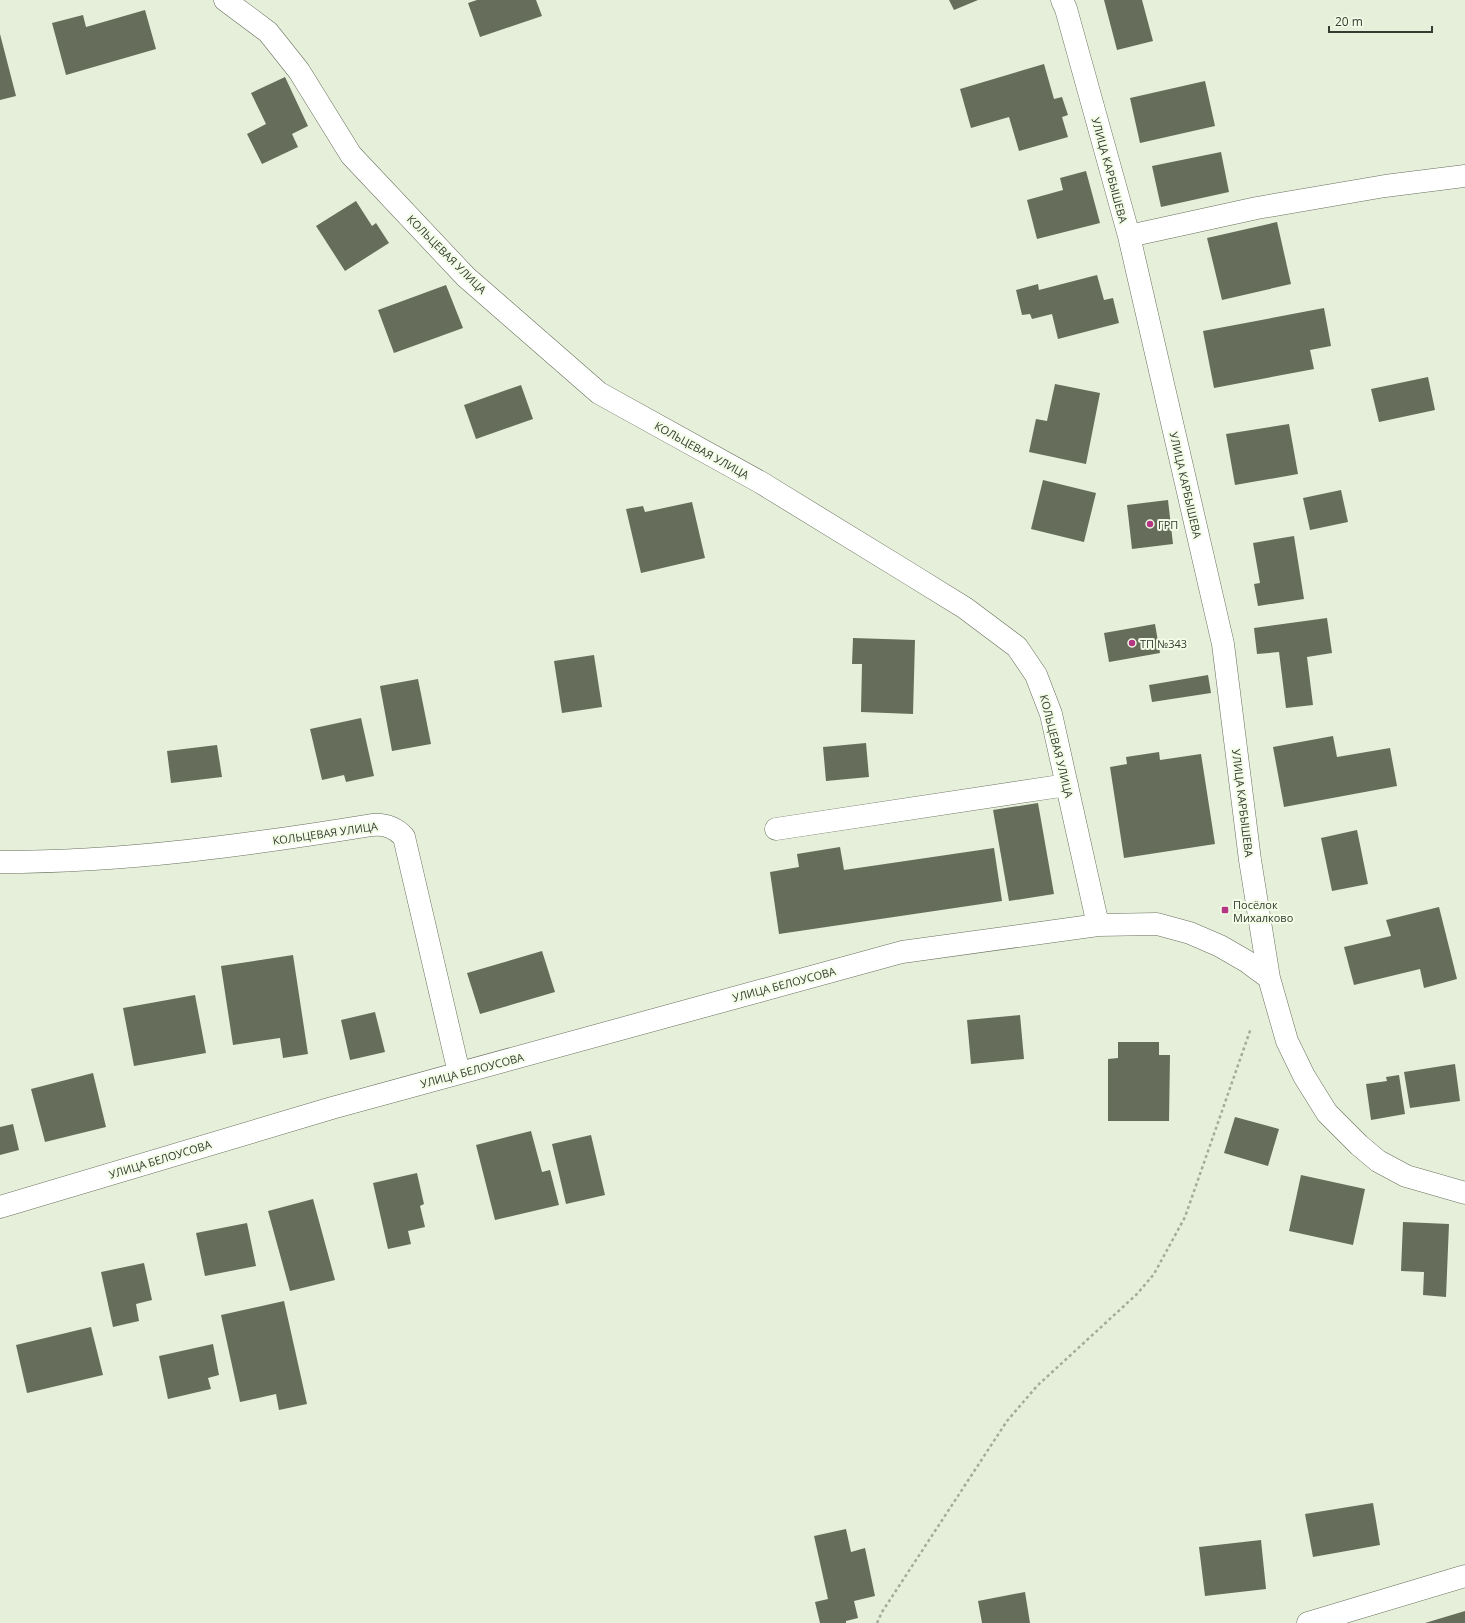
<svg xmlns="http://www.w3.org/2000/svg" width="1465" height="1623" viewBox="0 0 1465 1623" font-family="'Open Sans',sans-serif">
	<rect width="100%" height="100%" fill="#e5efd9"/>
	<path fill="#666e5b" d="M 477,0 L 536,0 L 542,16 L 480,37 L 468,3 Z
		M 949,0 L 978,0 L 954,10 Z
		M 1104,0 L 1142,0 L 1153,41 L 1117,50 Z
		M 145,10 L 156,49 L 66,75 L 52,23 L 83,15 L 86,27 Z
		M 0,34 L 16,96 L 0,100 Z
		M 1044,64 L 1054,99 L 1062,97 L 1068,115 L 1062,117 L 1068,137 L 1019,151 L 1009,117 L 971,128 L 960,89 Z
		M 285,77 L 308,126 L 292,134 L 298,147 L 262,164 L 247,134 L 266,124 L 251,93 Z
		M 1205,81 L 1215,126 L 1140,143 L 1130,98 Z
		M 1221,152 L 1229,192 L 1161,207 L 1152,166 Z
		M 1086,171 L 1100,223 L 1037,239 L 1027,200 L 1063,190 L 1060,178 Z
		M 356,201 L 372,226 L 376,223 L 389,243 L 345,271 L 316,226 Z
		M 1277,222 L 1291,284 L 1222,300 L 1207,238 Z
		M 1097,275 L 1104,300 L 1113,298 L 1119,323 L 1058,339 L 1052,314 L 1032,319 L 1030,314 L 1022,315 L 1016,290 L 1038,284 L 1039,290 Z
		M 446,285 L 463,328 L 394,353 L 378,310 Z
		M 1324,308 L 1331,346 L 1310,350 L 1314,369 L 1214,388 L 1203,331 Z
		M 1428,377 L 1435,410 L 1379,422 L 1371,389 Z
		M 1055,384 L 1100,393 L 1086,464 L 1029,452 L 1036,419 L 1047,421 Z
		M 521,385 L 533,419 L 476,439 L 464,405 Z
		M 1289,424 L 1298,474 L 1235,485 L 1226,434 Z
		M 1043,480 L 1096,493 L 1084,542 L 1031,529 Z
		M 1341,490 L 1348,522 L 1310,530 L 1303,498 Z
		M 1168,500 L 1173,544 L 1132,549 L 1127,505 Z
		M 692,502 L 705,558 L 641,573 L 626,509 L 643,506 L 645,512 Z
		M 1294,536 L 1304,599 L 1258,606 L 1254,584 L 1260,583 L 1253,543 Z
		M 1327,618 L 1332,653 L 1307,657 L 1313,705 L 1286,708 L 1279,652 L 1257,654 L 1254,628 Z
		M 1155,624 L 1160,653 L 1109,662 L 1104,633 Z
		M 853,638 L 915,640 L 913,714 L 861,712 L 862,664 L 852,664 Z
		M 594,655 L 602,707 L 562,713 L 554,661 Z
		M 1208,675 L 1211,693 L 1152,702 L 1149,685 Z
		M 418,679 L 431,744 L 392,751 L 380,686 Z
		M 361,718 L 374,776 L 346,782 L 344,775 L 322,780 L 310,729 Z
		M 1333,736 L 1337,757 L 1390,748 L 1397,786 L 1284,807 L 1273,747 Z
		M 866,743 L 869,777 L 826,781 L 823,747 Z
		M 217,745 L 222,777 L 171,783 L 167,751 Z
		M 1159,752 L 1160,760 L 1201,754 L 1215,844 L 1124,858 L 1110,767 L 1127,764 L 1126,757 Z
		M 1038,803 L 1054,894 L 1009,901 L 993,810 Z
		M 1357,830 L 1368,884 L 1332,891 L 1321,838 Z
		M 840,847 L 844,870 L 994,848 L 1002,901 L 779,934 L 770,872 L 799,867 L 797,854 Z
		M 1439,907 L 1457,979 L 1424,988 L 1420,969 L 1354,985 L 1344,947 L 1391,936 L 1386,920 Z
		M 542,951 L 555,992 L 480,1014 L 467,973 Z
		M 293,955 L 308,1054 L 283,1058 L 280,1038 L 233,1045 L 221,966 Z
		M 195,995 L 206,1053 L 134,1066 L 123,1008 Z
		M 375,1012 L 385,1052 L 350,1060 L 341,1020 Z
		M 1020,1015 L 1024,1059 L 971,1064 L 967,1020 Z
		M 1118,1042 L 1159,1042 L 1159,1055 L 1170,1055 L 1169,1121 L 1108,1121 L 1108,1059 L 1118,1058 Z
		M 1455,1064 L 1460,1101 L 1410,1108 L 1404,1072 Z
		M 93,1073 L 106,1127 L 45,1142 L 31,1089 Z
		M 1399,1075 L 1405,1114 L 1371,1120 L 1366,1084 L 1387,1081 L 1386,1077 Z
		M 1235,1117 L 1279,1129 L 1268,1166 L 1224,1153 Z
		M 13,1124 L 19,1150 L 0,1155 L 0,1127 Z
		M 531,1131 L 542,1172 L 550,1170 L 559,1205 L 495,1220 L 476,1145 Z
		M 591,1135 L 605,1195 L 566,1204 L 552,1144 Z
		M 417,1173 L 424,1204 L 420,1206 L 425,1227 L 408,1231 L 411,1244 L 388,1249 L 373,1183 Z
		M 1301,1175 L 1365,1189 L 1353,1245 L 1289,1231 Z
		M 313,1199 L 335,1280 L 290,1291 L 268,1211 Z
		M 1403,1222 L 1449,1224 L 1446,1297 L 1423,1295 L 1424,1272 L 1401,1271 Z
		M 247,1223 L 256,1266 L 205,1276 L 196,1233 Z
		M 144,1263 L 152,1300 L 136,1304 L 139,1321 L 113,1327 L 101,1272 Z
		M 284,1301 L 307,1404 L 279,1410 L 276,1394 L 240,1402 L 221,1315 Z
		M 91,1327 L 103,1375 L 27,1393 L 16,1345 Z
		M 213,1344 L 219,1375 L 208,1378 L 211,1389 L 168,1399 L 159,1356 Z
		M 1373,1503 L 1380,1545 L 1313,1557 L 1305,1514 Z
		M 846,1529 L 851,1552 L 865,1548 L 875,1596 L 854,1601 L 858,1618 L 846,1621 L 846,1623 L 820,1623 L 815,1602 L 828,1599 L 814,1536 Z
		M 1261,1540 L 1266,1589 L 1205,1596 L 1199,1547 Z
		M 1025,1592 L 1030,1623 L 982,1623 L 978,1601 Z
		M 1465,1611 L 1465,1623 L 1425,1623 Z"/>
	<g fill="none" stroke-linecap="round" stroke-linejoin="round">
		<defs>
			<path id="minor" d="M 225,0 L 268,32 L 299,71 L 351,155 L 466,277 L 599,393 L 760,482 L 910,574 L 965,608 L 1017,647 L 1036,675 L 1051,714 L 1098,925
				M 1062,0 L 1066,9 L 1129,236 L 1223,644 L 1250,860 L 1269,978
				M 1129,236 L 1257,208 L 1385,186 L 1465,176
				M 776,829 L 1067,785
				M 0,862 C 125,862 249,845 372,825 C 385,824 395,827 404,837 L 459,1073
				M 0,1207 L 332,1108 L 902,952 L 1098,925 L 1157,924 L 1190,933 L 1220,946 L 1246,961 L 1269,978 L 1287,1041 L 1304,1076 L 1327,1113 L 1359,1145 L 1378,1161 L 1406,1176 L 1465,1193
				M 1308,1623 L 1465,1576"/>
		</defs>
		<use href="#minor" stroke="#68705d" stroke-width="23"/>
		<path stroke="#a3ab9a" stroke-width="2.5" stroke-dasharray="3 3" stroke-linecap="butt" d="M 877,1623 L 882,1612 L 1007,1421 L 1037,1386 L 1137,1294 L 1154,1274 L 1185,1217 L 1251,1028"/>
		<use href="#minor" stroke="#fff" stroke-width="22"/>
	</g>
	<g fill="#b53682" stroke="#f2fce6" stroke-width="1.5">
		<circle cx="1150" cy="524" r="4"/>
		<circle cx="1132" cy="643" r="4"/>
		<rect x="1221" y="906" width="8" height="8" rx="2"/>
	</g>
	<g text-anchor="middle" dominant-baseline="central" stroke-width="4" stroke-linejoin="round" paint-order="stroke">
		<g font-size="11" fill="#363a31" stroke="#f2fce6">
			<text transform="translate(1110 170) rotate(75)">УЛИЦА КАРБЫШЕВА</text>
			<text transform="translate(447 254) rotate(45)">КОЛЬЦЕВАЯ УЛИЦА</text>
			<text transform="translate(702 450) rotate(29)">КОЛЬЦЕВАЯ УЛИЦА</text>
			<text transform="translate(1186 485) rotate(77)">УЛИЦА КАРБЫШЕВА</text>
			<text transform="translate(1057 746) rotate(76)">КОЛЬЦЕВАЯ УЛИЦА</text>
			<text transform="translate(1243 803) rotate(83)">УЛИЦА КАРБЫШЕВА</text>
			<text transform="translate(325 833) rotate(-8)">КОЛЬЦЕВАЯ УЛИЦА</text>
			<text transform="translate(784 984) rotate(-15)">УЛИЦА БЕЛОУСОВА</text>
			<text transform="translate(472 1070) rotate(-15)">УЛИЦА БЕЛОУСОВА</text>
			<text transform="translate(160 1159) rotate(-17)">УЛИЦА БЕЛОУСОВА</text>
		</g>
		<g font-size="11" fill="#363a31" stroke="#f2fce6" text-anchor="start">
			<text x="1158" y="524">ГРП</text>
			<text x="1140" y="643">ТП №343</text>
			<text x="1233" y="904">Посёлок<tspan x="1233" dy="13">Михалково</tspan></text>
		</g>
	</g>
	<path d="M1329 26v6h103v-6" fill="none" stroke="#363a31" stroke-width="2"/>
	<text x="1335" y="26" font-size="12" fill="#363a31" stroke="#f2fce6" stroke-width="3" paint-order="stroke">20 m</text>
</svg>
